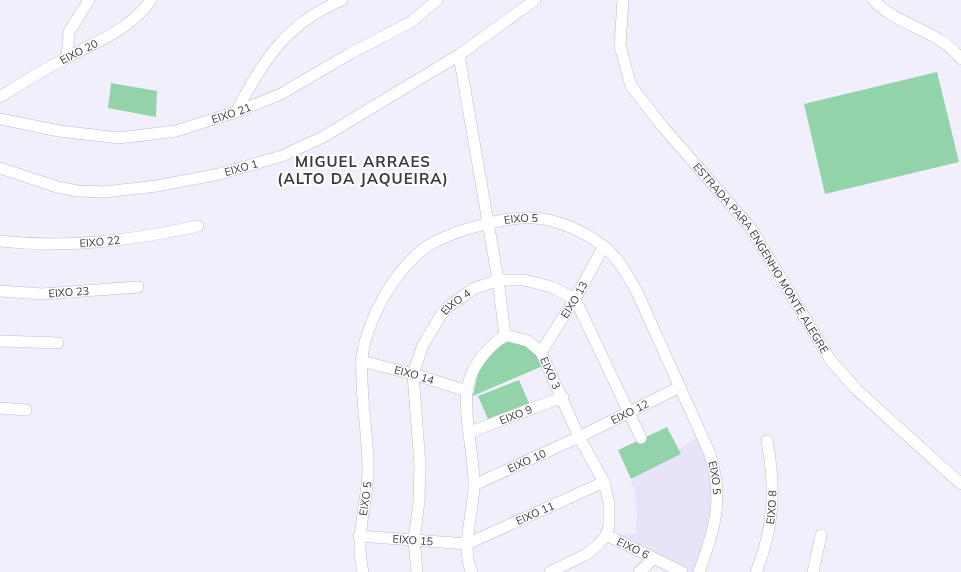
<svg xmlns="http://www.w3.org/2000/svg" width="961" height="572" viewBox="0 0 961 572" font-family="Mulish,sans-serif">
	<rect width="100%" height="100%" fill="#f2effd"/>
	<path fill="#e9e3f9" d="M 697,437 L 709,466 L 714,498 L 711,521 L 695,572 L 691,572 L 612,534 L 635,534 L 637,512 L 634,488 L 630,481 Z"/>
	<path fill="#93d3a9" d="M 937,72 L 959,162 L 825,194 L 804,104 Z
		M 111,83 L 157,91 L 156,117 L 108,108 Z
		M 510,341 L 531,348 L 545,365 L 473,396 C 480,366 478,354 510,341 Z
		M 519,380 L 529,403 L 488,419 L 478,396 Z
		M 667,427 L 681,454 L 631,479 L 618,450 Z"/>
	<g fill="none" stroke-linecap="round" stroke-linejoin="round">
		<defs>
			<g id="minor">
				<path id="s1" d="M 623,0 L 620,46 L 631,86 L 663,127 L 750,227 L 831,361 L 857,390 L 961,484"/>
				<path d="M 873,0 C 898,26 939,30 961,59"/>
				<path d="M 459,55 L 498,280 L 505,335"/>
				<path d="M 67,58 L 69,32 L 89,0"/>
				<path id="s2" d="M 0,97 C 23,82 47,68 72,55 C 101,40 131,28 151,0"/>
				<path d="M 236,112 C 264,60 285,24 342,0"/>
				<path id="s3" d="M 0,119 L 59,131 L 119,138 L 176,131 L 236,112 L 281,94 L 351,53 L 411,22 L 437,0"/>
				<path id="s4" d="M 0,168 L 57,187 L 78,191 L 104,192 L 157,186 L 219,174 L 282,156 L 323,137 L 459,55 L 535,0"/>
				<path id="s5" d="M 0,241 C 68,249 132,240 198,226"/>
				<path id="s6" d="M 0,291 L 42,294 L 138,287"/>
				<path d="M 0,341 L 58,343"/>
				<path id="s7" d="M 541,352 L 575,299 L 604,246"/>
				<path id="s8" d="M 361,361 L 413,374 L 467,391"/>
				<path d="M 0,408 L 26,410"/>
				<path id="s9" d="M 470,432 L 563,397"/>
				<path id="s10" d="M 474,485 L 579,437 L 680,387"/>
				<path id="s11" d="M 606,535 L 682,572"/>
				<path id="s12" d="M 359,536 L 467,544 L 604,482"/>
				<path id="s13" d="M 363,572 C 354,536 368,504 368,467 C 368,432 360,397 362,362 C 362,345 370,325 377,310 C 388,287 402,267 422,250 C 446,232 504,216 534,218 C 557,219 585,232 603,246 C 618,257 628,276 637,292 L 710,454 C 724,499 715,529 699,572"/>
				<path id="s14" d="M 417,572 L 414,540 L 419,501 L 420,465 L 413,374 L 423,345 L 441,315 L 449,306 L 473,289 L 498,280 L 524,280 L 552,287 L 575,299 L 641,438"/>
				<path id="s15" d="M 472,572 C 460,549 474,511 474,485 C 474,455 464,421 467,391 C 470,367 486,349 505,335 L 528,341 L 541,352 L 579,437 L 604,482 L 609,503 L 609,526 L 606,535 L 600,543 L 587,554 L 550,572"/>
				<path d="M 639,572 L 653,559"/>
				<path id="s16" d="M 756,572 C 774,529 776,487 767,441"/>
				<path d="M 813,572 L 821,535"/>
			</g>
		</defs>
		<use href="#minor" stroke="#bfbcc9" stroke-width="12"/>
		<use href="#minor" stroke="#fff" stroke-width="11"/>
	</g>
	<g text-anchor="middle" dominant-baseline="central" stroke-width="4" stroke-linejoin="round" paint-order="stroke">
		<g font-size="11" fill="#3c3b40" stroke="#fff">
			<text stroke="none"><textPath href="#s2" startOffset="91">EIXO 20</textPath></text>
			<text stroke="none"><textPath href="#s3" startOffset="236">EIXO 21</textPath></text>
			<text stroke="none"><textPath href="#s4" startOffset="247">EIXO 1</textPath></text>
			<text stroke="none"><textPath href="#s13" startOffset="446">EIXO 5</textPath></text>
			<text stroke="none"><textPath href="#s5" startOffset="100">EIXO 22</textPath></text>
			<text stroke="none"><textPath href="#s1" startOffset="304">ESTRADA PARA ENGENHO MONTE ALEGRE</textPath></text>
			<text stroke="none"><textPath href="#s6" startOffset="69">EIXO 23</textPath></text>
			<text stroke="none"><textPath href="#s7" startOffset="62">EIXO 13</textPath></text>
			<text stroke="none"><textPath href="#s14" startOffset="284">EIXO 4</textPath></text>
			<text stroke="none"><textPath href="#s15" startOffset="316">EIXO 3</textPath></text>
			<text stroke="none"><textPath href="#s8" startOffset="55">EIXO 14</textPath></text>
			<text stroke="none"><textPath href="#s10" startOffset="172">EIXO 12</textPath></text>
			<text stroke="none"><textPath href="#s9" startOffset="49">EIXO 9</textPath></text>
			<text stroke="none"><textPath href="#s10" startOffset="58">EIXO 10</textPath></text>
			<text stroke="none"><textPath href="#s13" startOffset="794">EIXO 5</textPath></text>
			<text stroke="none"><textPath href="#s13" startOffset="74">EIXO 5</textPath></text>
			<text stroke="none"><textPath href="#s16" startOffset="67">EIXO 8</textPath></text>
			<text stroke="none"><textPath href="#s12" startOffset="183">EIXO 11</textPath></text>
			<text stroke="none"><textPath href="#s12" startOffset="54">EIXO 15</textPath></text>
			<text stroke="none"><textPath href="#s11" startOffset="30">EIXO 6</textPath></text>
		</g>
		<g font-size="15" font-weight="bold" letter-spacing="1" fill="#3c3b40" stroke="#fff">
			<text x="363" y="161">MIGUEL ARRAES<tspan x="363" dy="17">(ALTO DA JAQUEIRA)</tspan></text>
		</g>
	</g>
</svg>
